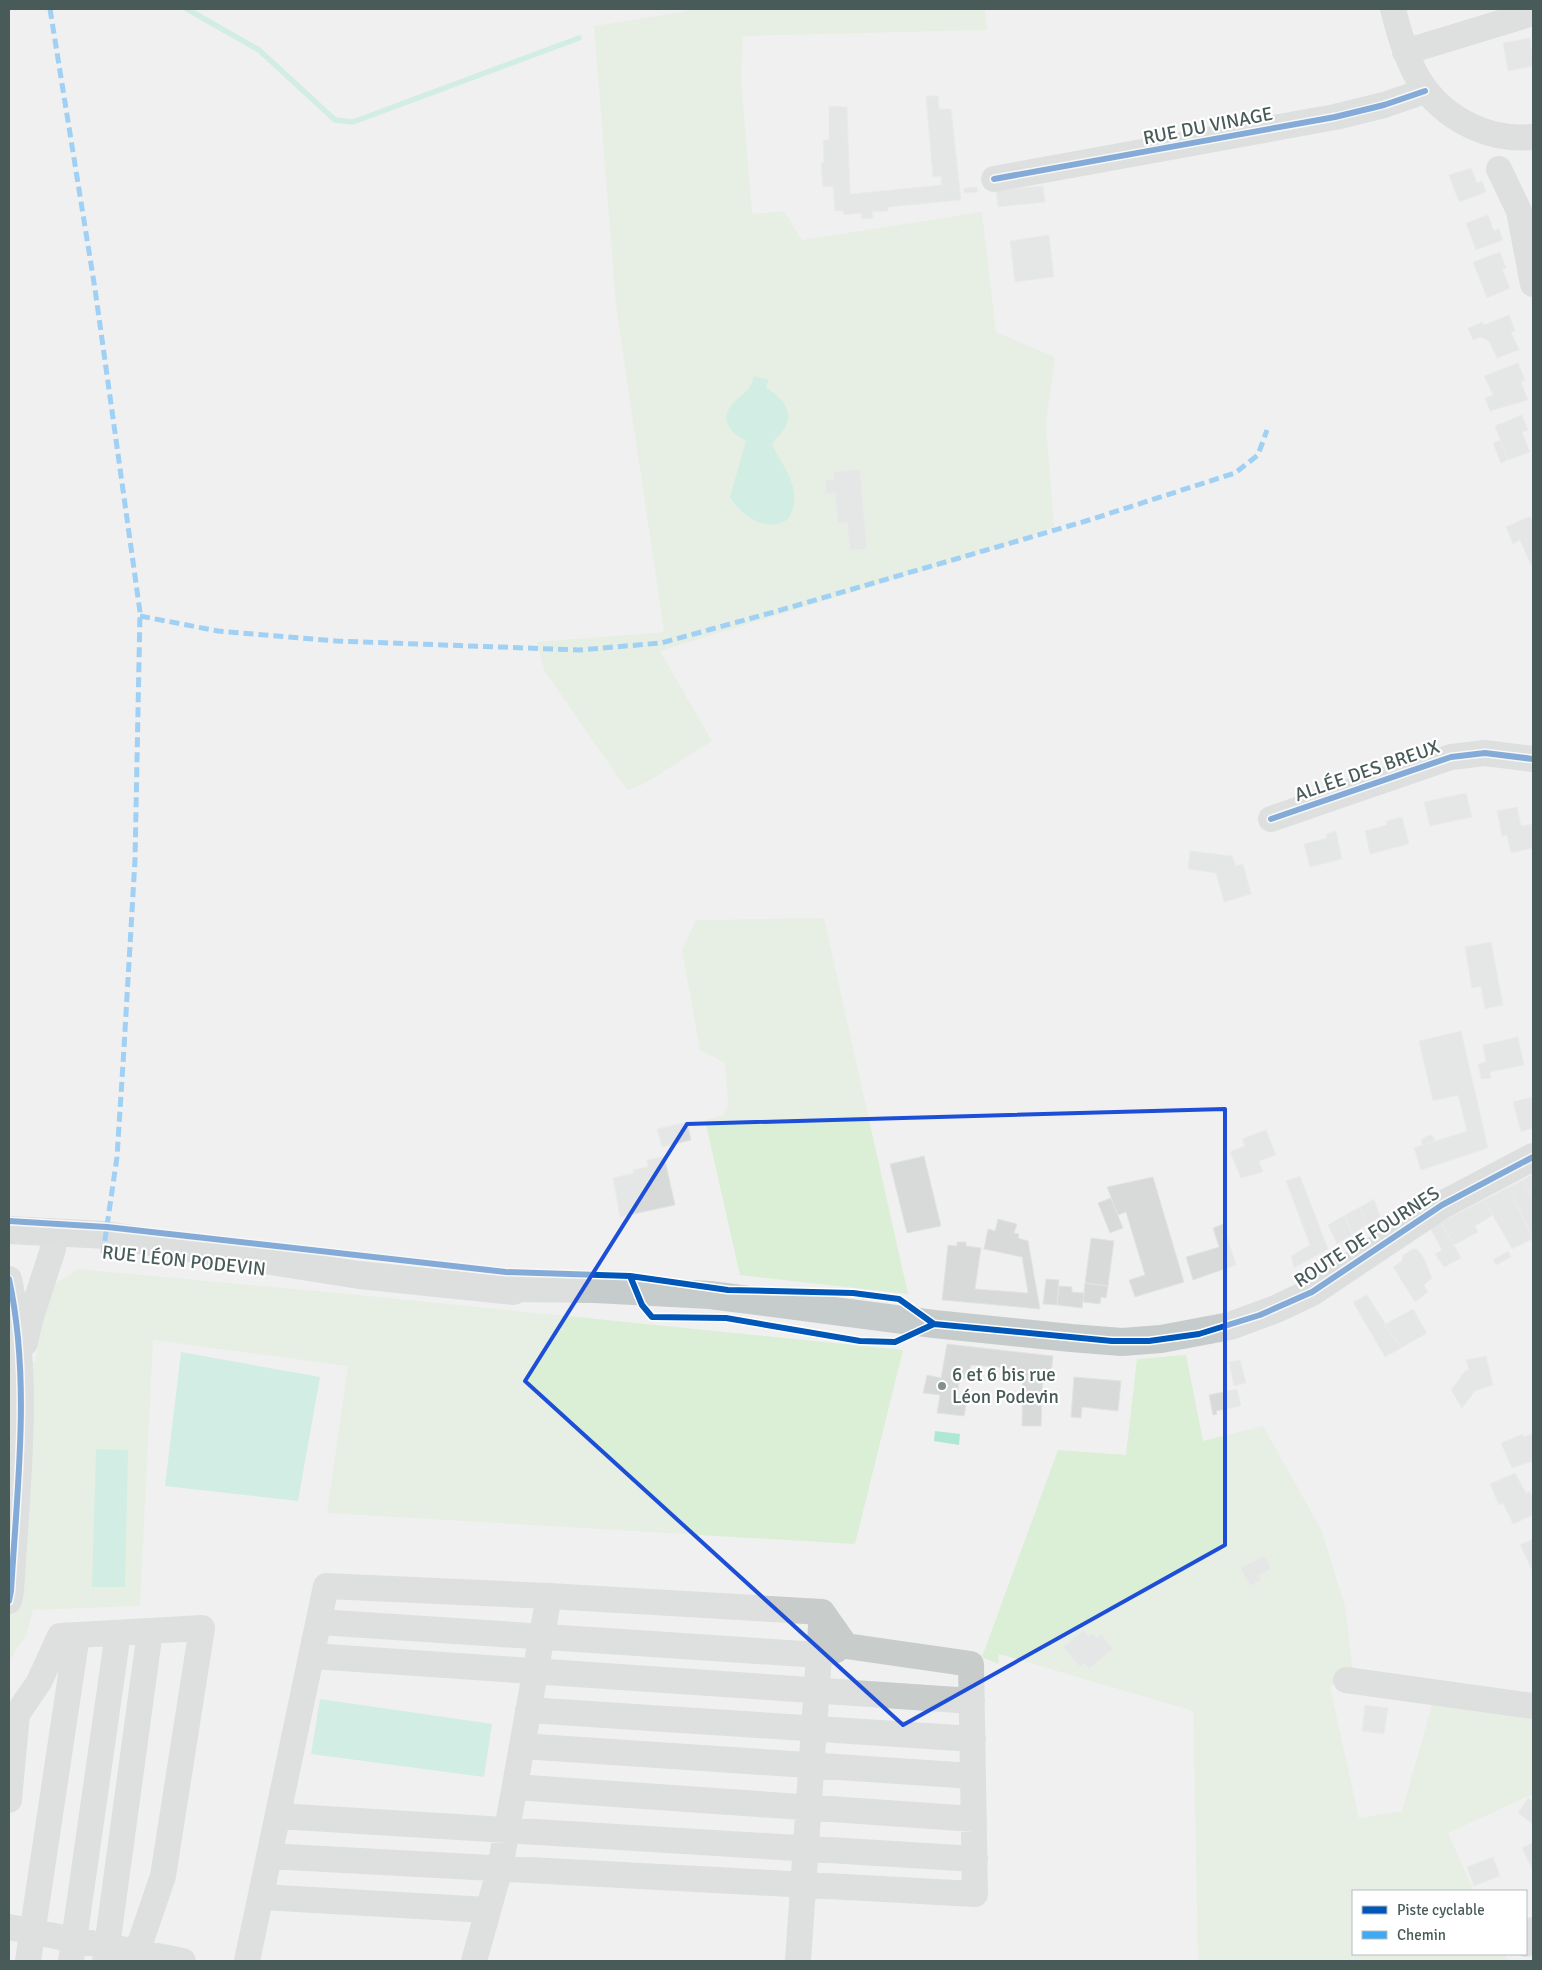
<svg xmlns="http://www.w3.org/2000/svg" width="1542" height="1970" viewBox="0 0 1542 1970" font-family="Signika,sans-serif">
	<rect width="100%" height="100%" fill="#f0f0f0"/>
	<path fill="#dbeed6" d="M 700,9 L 985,9 L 987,30 L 743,36 L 741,76 L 752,214 L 784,211 L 802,240 L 982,212 L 996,332 L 1055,357 L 1046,422 L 1054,527 L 995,549 L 660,651 L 712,741 L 644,784 L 627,790 L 544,670 L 537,642 L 664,632 L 616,306 L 594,26 Z
		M 824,918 L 908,1294 L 740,1275 L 705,1120 L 723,1115 L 728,1105 L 725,1063 L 700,1050 L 682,950 L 696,920 Z
		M 78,1269 L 359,1295 L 903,1350 L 855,1544 L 327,1513 L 348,1366 L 153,1340 L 140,1606 L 33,1610 L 26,1636 L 9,1661 L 9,1362 L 35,1362 L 48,1288 Z
		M 1186,1355 L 1203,1441 L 1263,1426 L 1322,1531 L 1346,1610 L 1353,1674 L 1330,1687 L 1359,1818 L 1402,1811 L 1434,1698 L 1533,1713 L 1533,1794 L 1448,1833 L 1474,1891 L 1353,1891 L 1353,1954 L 1504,1954 L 1510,1961 L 1198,1961 L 1193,1711 L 999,1654 L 998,1664 L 982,1657 L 1058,1450 L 1126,1455 L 1137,1359 Z"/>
	<path fill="#aee8d2" d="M 754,376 L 769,380 L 766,388 C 779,395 794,409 786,426 C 783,433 775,437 772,445 C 784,468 805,492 788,519 C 767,534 741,516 730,497 L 746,441 C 729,432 718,418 735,401 C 739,397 744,394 747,390 C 751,387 752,380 754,376 Z
		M 181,1352 L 320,1377 L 298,1501 L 165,1486 Z
		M 935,1431 L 960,1434 L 959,1445 L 934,1441 Z
		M 96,1449 L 128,1450 L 125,1587 L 92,1587 Z
		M 320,1699 L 492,1724 L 484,1777 L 311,1754 Z"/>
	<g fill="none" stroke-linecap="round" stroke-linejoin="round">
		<path stroke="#aee8d2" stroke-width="5.5" d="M 187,9 L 259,50 L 335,120 L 353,122 L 579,38"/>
	</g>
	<path fill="#d8d9d9" stroke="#e2e3e3" d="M 1530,38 L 1533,66 L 1508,71 L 1503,43 Z
		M 926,96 L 938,96 L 939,109 L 951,109 L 961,200 L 888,207 L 888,211 L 872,212 L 873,218 L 862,219 L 861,213 L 844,215 L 843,211 L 835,211 L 833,186 L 823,187 L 821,163 L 824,162 L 823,140 L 829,140 L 829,106 L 847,107 L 850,194 L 942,185 L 941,176 L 933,177 Z
		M 1471,168 L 1477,183 L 1482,181 L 1486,192 L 1459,202 L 1449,175 Z
		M 1043,186 L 1045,202 L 998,207 L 996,190 Z
		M 977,187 L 978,192 L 964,193 L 964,188 Z
		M 1488,215 L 1494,231 L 1499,229 L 1503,240 L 1476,250 L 1466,223 Z
		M 1049,235 L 1054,277 L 1015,282 L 1010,241 Z
		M 1500,252 L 1506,268 L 1502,269 L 1510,288 L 1487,298 L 1473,262 Z
		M 1509,315 L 1515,331 L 1511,332 L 1519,350 L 1497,358 L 1489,341 L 1481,337 L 1473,340 L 1468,328 L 1482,322 L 1484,325 Z
		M 1518,363 L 1525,380 L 1521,382 L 1528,400 L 1490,411 L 1485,398 L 1493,395 L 1484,376 Z
		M 1522,415 L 1528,430 L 1522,432 L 1530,452 L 1508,460 L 1495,426 Z
		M 1500,440 L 1508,460 L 1501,463 L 1493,443 Z
		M 860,469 L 867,549 L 850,550 L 847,522 L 838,523 L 835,493 L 826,494 L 825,480 L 834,479 L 833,472 Z
		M 1530,516 L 1533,523 L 1533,564 L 1531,565 L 1520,540 L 1513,544 L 1506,527 Z
		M 1466,793 L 1472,817 L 1430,826 L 1424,802 Z
		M 1517,807 L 1521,826 L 1533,824 L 1533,848 L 1511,853 L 1507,835 L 1502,836 L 1497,811 Z
		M 1402,817 L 1409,844 L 1370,854 L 1365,831 L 1387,825 L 1386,821 Z
		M 1336,831 L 1342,859 L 1310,867 L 1304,844 L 1327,838 L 1326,834 Z
		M 1190,851 L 1232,856 L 1236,866 L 1243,864 L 1251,894 L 1224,902 L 1216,873 L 1188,869 Z
		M 1491,942 L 1503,1005 L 1485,1009 L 1481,986 L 1472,988 L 1465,947 Z
		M 1461,1031 L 1488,1148 L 1421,1170 L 1414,1148 L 1467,1131 L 1458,1095 L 1433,1101 L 1419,1041 Z
		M 1518,1037 L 1524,1065 L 1490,1072 L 1491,1078 L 1481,1079 L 1478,1064 L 1486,1062 L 1483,1045 Z
		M 1533,1097 L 1533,1128 L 1521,1132 L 1513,1102 Z
		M 687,1122 L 691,1140 L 662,1147 L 657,1129 Z
		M 1266,1130 L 1276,1155 L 1259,1161 L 1263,1172 L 1241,1178 L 1230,1152 L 1245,1146 L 1242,1139 Z
		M 1429,1135 L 1433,1136 L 1435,1141 L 1423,1145 L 1421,1140 Z
		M 664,1156 L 675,1205 L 620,1217 L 613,1178 L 634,1173 L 633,1170 L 648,1167 L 647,1160 Z
		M 924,1156 L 941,1226 L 907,1233 L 890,1164 Z
		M 1533,1174 L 1533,1200 L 1523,1180 Z
		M 1300,1176 L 1328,1249 L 1294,1268 L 1291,1256 L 1310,1245 L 1286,1181 Z
		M 1153,1177 L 1184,1282 L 1135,1297 L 1129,1280 L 1145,1275 L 1126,1212 L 1118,1215 L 1107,1187 Z
		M 1523,1180 L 1533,1200 L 1533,1240 L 1509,1187 Z
		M 1509,1187 L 1533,1239 L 1512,1249 L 1484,1200 Z
		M 1111,1198 L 1123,1228 L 1110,1233 L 1098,1203 Z
		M 1374,1199 L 1380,1217 L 1366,1225 L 1360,1207 Z
		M 1484,1200 L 1493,1215 L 1475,1226 L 1478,1232 L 1454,1245 L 1441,1222 Z
		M 1360,1207 L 1366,1225 L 1352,1234 L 1345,1215 Z
		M 1345,1215 L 1352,1234 L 1337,1244 L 1328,1225 Z
		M 998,1219 L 1017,1224 L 1014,1233 L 1019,1234 L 1018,1238 L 1028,1241 L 1040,1309 L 942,1300 L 948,1245 L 957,1246 L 957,1242 L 966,1242 L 966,1246 L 981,1248 L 975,1289 L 1028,1293 L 1022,1257 L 984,1249 L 988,1229 L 995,1231 Z
		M 1441,1222 L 1461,1258 L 1444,1267 L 1435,1254 L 1442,1250 L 1430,1228 Z
		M 1223,1224 L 1236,1265 L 1193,1280 L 1186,1257 L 1219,1247 L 1213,1228 Z
		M 1091,1238 L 1114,1241 L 1108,1286 L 1085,1283 Z
		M 1413,1249 L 1417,1249 L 1424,1258 L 1432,1278 L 1424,1285 L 1428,1292 L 1415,1302 L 1393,1267 L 1402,1261 L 1403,1255 Z
		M 1508,1251 L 1511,1257 L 1496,1265 L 1493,1260 Z
		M 1046,1279 L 1059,1280 L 1057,1305 L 1043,1304 Z
		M 1085,1283 L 1108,1286 L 1106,1298 L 1101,1297 L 1100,1304 L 1083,1302 Z
		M 1059,1286 L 1072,1287 L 1072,1292 L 1084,1293 L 1082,1308 L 1057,1305 Z
		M 1367,1295 L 1401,1348 L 1385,1357 L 1353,1302 Z
		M 1413,1309 L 1427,1333 L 1401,1348 L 1384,1325 Z
		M 947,1344 L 1053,1356 L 1051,1376 L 1043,1375 L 1041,1426 L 1022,1426 L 1023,1370 L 971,1365 L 969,1380 L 960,1378 L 956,1400 L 967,1401 L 964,1416 L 937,1413 L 940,1395 L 923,1393 L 927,1375 L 941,1378 Z
		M 1486,1356 L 1493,1385 L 1475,1391 L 1462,1408 L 1451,1390 L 1465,1371 L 1469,1370 L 1466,1360 Z
		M 1240,1360 L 1246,1383 L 1234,1386 L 1229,1362 Z
		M 1074,1377 L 1121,1381 L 1118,1411 L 1082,1407 L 1081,1418 L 1071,1417 Z
		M 1237,1389 L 1241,1406 L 1216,1411 L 1217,1414 L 1213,1415 L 1209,1395 Z
		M 1533,1433 L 1533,1461 L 1512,1468 L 1501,1443 L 1523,1434 L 1524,1437 Z
		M 1515,1473 L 1526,1493 L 1530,1491 L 1533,1499 L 1533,1515 L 1513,1524 L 1503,1503 L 1499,1505 L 1490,1484 Z
		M 1533,1539 L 1533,1572 L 1520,1545 Z
		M 1262,1557 L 1266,1558 L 1271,1569 L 1259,1575 L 1261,1580 L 1250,1586 L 1241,1570 L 1242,1567 Z
		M 1084,1630 L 1089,1636 L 1092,1633 L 1097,1638 L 1101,1634 L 1113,1649 L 1089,1669 L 1084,1663 L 1080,1667 L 1063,1647 Z
		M 1365,1705 L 1388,1708 L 1384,1734 L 1362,1731 Z
		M 1528,1798 L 1533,1802 L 1533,1824 L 1518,1813 Z
		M 1533,1842 L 1533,1871 L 1522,1848 Z
		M 1493,1857 L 1500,1876 L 1474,1886 L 1467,1867 Z"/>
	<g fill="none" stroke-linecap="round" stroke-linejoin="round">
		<path stroke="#c8cccb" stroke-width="26" d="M 1393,9 C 1406,62 1421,103 1473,127 C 1493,136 1512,139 1533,137
			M 1405,52 L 1533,13
			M 1499,169 L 1519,211 L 1533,284
			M 994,179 L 1335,117 L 1384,105 L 1425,91
			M 1271,819 L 1451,757 L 1485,753 L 1533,759
			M 9,1279 C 31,1381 17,1488 11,1591 L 9,1601
			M 25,1343 L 30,1320 L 53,1249 L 51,1231
			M 319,1622 L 819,1655 L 836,1650
			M 312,1656 L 972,1701
			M 1346,1680 L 1533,1706
			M 528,1710 L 973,1739
			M 9,1726 L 39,1682 L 60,1636 L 202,1628 L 163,1876 L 137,1952
			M 522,1746 L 973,1776
			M 515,1787 L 974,1819
			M 9,1800 L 17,1714
			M 278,1816 L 975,1859
			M 269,1856 L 975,1894 L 971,1664 L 846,1646 L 822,1612
			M 261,1897 L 488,1910
			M 9,1927 L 183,1961
			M 1526,1944 L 1533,1930
			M 28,1961 L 77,1635
			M 71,1961 L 118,1633
			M 105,1961 L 150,1631
			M 247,1961 L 326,1586 L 549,1596
			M 474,1961 L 500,1868 L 549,1596 L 822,1612 L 798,1961"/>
		<path stroke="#c6cbcb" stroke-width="28" d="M 9,1230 L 106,1235 L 359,1275 L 514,1291
			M 496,1288 L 595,1289 L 710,1295 L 934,1324 L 1071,1338 L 1122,1342 L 1161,1339 L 1230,1326 L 1276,1309 L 1312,1292 L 1442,1205 L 1533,1157"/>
		<path stroke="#3fa9f5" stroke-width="5" stroke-dasharray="10 5" stroke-linecap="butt" d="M 50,9 L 95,289 L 140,612 L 135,860 L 124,1048 L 117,1157 L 103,1253
			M 140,616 L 218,631 L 336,641 L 579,650 L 661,643 L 774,612 L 1086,521 L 1235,473 L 1258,455 L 1267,430"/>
		<defs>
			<path id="cycleway" d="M 994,179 L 1335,117 L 1384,105 L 1425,91
				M 1271,819 L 1451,757 L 1485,753 L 1533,759
				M 9,1221 L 107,1227 L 506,1272 L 630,1276 L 728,1290 L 853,1293 L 899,1299 L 934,1324
				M 630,1276 L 642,1305 L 652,1317 L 726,1318 L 860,1341 L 895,1342 L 934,1324 L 1112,1341 L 1149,1341 L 1199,1334 L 1260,1315 L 1312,1292 L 1442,1205 L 1533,1157
				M 9,1279 C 31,1381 17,1488 11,1591 L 9,1601"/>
		</defs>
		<use href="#cycleway" stroke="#fff" stroke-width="9"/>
		<use href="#cycleway" stroke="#0057b8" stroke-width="6"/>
	</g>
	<path d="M0 0H1542V1970H0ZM 1225,1109 L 1225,1545 L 903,1725 L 525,1381 L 687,1124 Z" fill="#f0f0f0" fill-opacity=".55" fill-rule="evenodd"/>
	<path fill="none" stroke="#1d4ed8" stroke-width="4" stroke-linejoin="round" d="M 1225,1109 L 1225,1545 L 903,1725 L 525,1381 L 687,1124 Z"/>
	<circle fill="#838f8e" stroke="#fff" stroke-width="2" cx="942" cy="1386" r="5"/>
	<g text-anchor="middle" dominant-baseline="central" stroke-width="4.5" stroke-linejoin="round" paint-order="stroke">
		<g font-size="19" fill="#485b59" stroke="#fff">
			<text transform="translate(1208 126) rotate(-11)">RUE DU VINAGE</text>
			<text transform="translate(1367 771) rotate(-19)">ALLÉE DES BREUX</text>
			<text transform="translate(1367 1237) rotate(-33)">ROUTE DE FOURNES</text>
			<text transform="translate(184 1261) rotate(6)">RUE LÉON PODEVIN</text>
		</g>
		<g font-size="19" fill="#485b59" stroke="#fff" text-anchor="start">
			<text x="952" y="1375">6 et 6 bis rue<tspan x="952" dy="22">Léon Podevin</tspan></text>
		</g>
	</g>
	<rect width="1542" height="1970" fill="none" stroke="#485b59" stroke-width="20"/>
	<rect x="1352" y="1890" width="175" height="65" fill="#ffffff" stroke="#b6bdbd"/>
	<rect x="1362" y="1906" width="25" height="8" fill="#0057b8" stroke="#b6bdbd"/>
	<text x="1397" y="1915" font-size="15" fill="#485b59">Piste cyclable</text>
	<rect x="1362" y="1931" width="25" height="8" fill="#3fa9f5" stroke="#b6bdbd"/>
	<text x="1397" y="1940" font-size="15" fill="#485b59">Chemin</text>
</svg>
